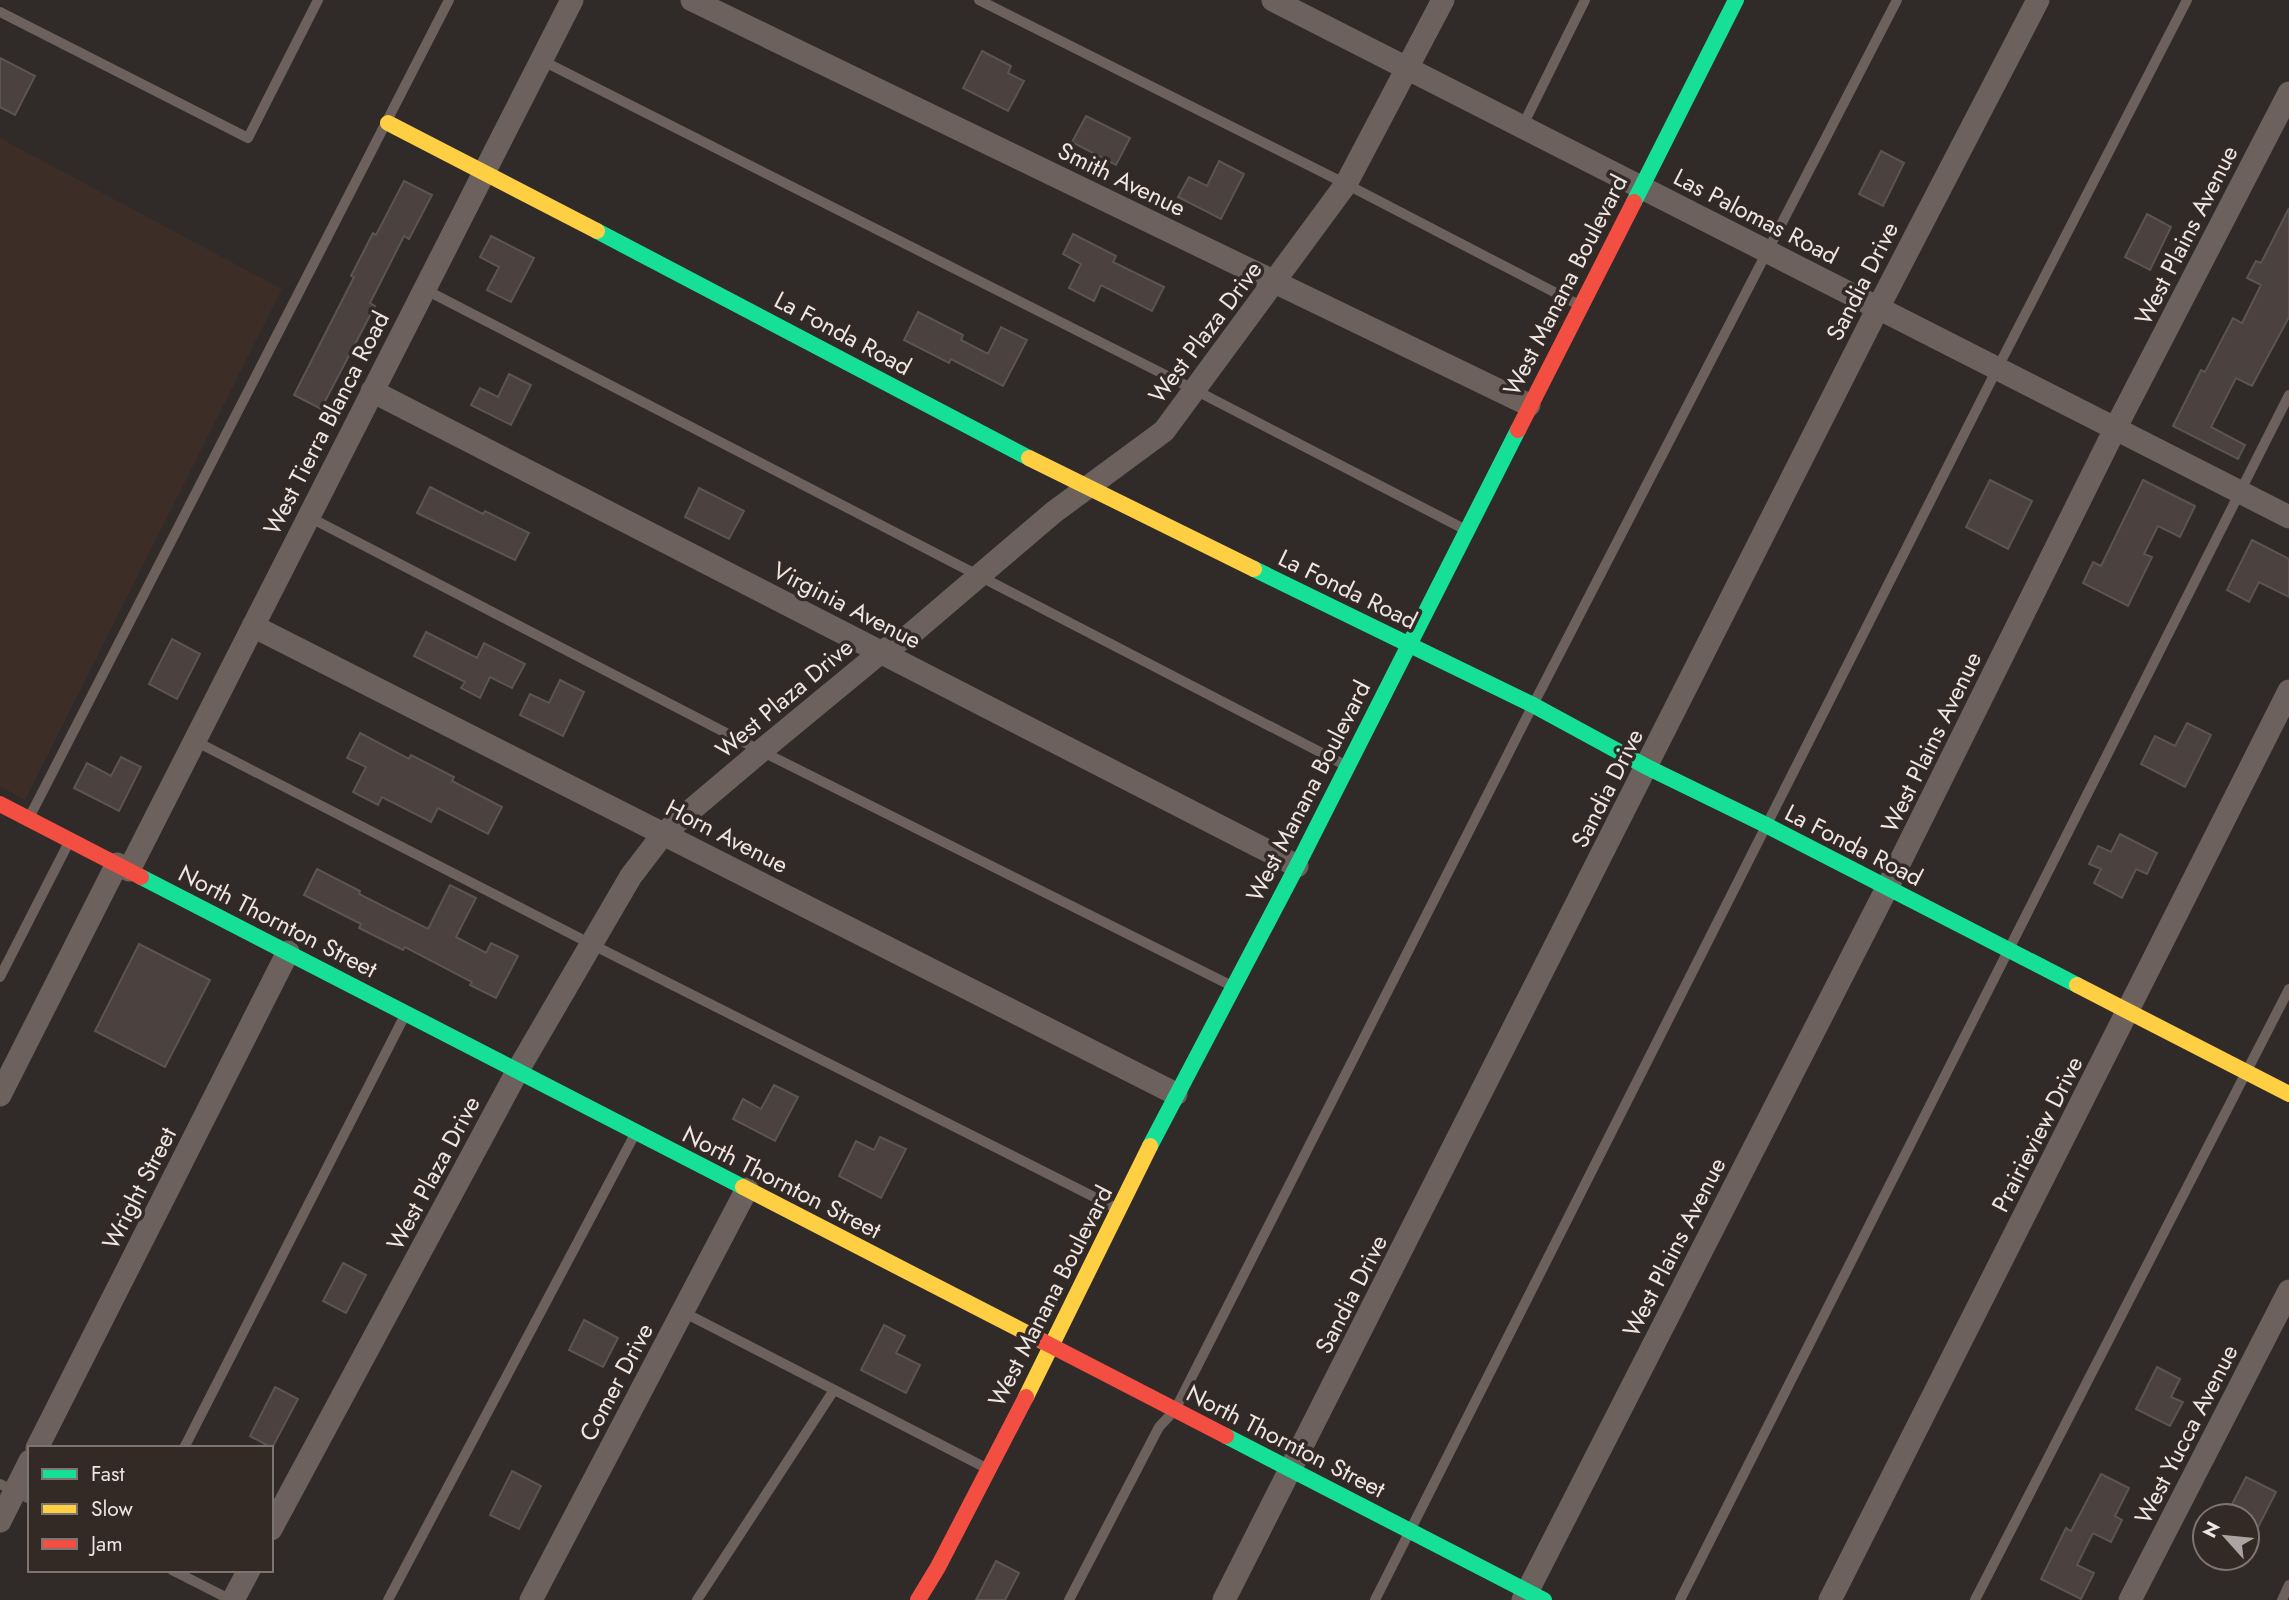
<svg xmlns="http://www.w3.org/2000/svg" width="2289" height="1600" viewBox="0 0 2289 1600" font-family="Jost,sans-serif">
	<rect width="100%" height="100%" fill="#302a28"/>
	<path fill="#3c2d27" d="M 0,138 L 282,289 L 25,800 L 0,786 Z"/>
	<path fill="#4b413e" stroke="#5a5553" stroke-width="2" d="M 982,51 L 1011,66 L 1008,73 L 1024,81 L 1008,111 L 963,88 Z
		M 0,58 L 35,76 L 15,115 L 0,107 Z
		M 1086,116 L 1130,138 L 1116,165 L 1072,142 Z
		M 1881,151 L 1904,163 L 1883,206 L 1859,194 Z
		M 1219,161 L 1244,174 L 1221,219 L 1178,197 L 1189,177 L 1207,186 Z
		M 404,181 L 432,195 L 409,239 L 404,236 L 370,303 L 375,306 L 321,409 L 294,395 L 354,277 L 351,276 L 373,233 L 376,235 Z
		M 2289,208 L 2289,317 L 2252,386 L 2236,378 L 2211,427 L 2245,445 L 2238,459 L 2173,426 L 2201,370 L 2205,372 L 2233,318 L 2242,323 L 2261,285 L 2247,278 L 2256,261 L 2261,263 Z
		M 2147,214 L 2171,227 L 2150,270 L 2125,257 Z
		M 1073,234 L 1116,256 L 1113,262 L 1164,287 L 1152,311 L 1101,285 L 1094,301 L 1069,288 L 1081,264 L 1063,254 Z
		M 491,236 L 534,258 L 511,302 L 487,290 L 499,267 L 480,257 Z
		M 918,312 L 963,335 L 961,340 L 988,354 L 1001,327 L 1027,340 L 1003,386 L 951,359 L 949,363 L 904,340 Z
		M 509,374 L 531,385 L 511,425 L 471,405 L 480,388 L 498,397 Z
		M 1990,480 L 2032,501 L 2008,549 L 1966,527 Z
		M 2143,480 L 2195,506 L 2180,537 L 2158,526 L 2144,554 L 2152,557 L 2128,606 L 2083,583 L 2093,562 L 2101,566 Z
		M 430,487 L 483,514 L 485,511 L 529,533 L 515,560 L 417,513 Z
		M 699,488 L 744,511 L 729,539 L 685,517 Z
		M 2252,540 L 2289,559 L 2289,597 L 2259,582 L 2249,602 L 2227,590 Z
		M 426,632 L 477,658 L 484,643 L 525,664 L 512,688 L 490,677 L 480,698 L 461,688 L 465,682 L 414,656 Z
		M 172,639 L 200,654 L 177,699 L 149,684 Z
		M 560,680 L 584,692 L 563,736 L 520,715 L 530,694 L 549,703 Z
		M 2187,723 L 2211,735 L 2185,787 L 2141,764 L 2155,736 L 2175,746 Z
		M 360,733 L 409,759 L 411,755 L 454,777 L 452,781 L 502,807 L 488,834 L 438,808 L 431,822 L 382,797 L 378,805 L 353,792 L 366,767 L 347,758 Z
		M 121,757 L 141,767 L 119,811 L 74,788 L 87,763 L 111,776 Z
		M 2120,834 L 2157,853 L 2147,874 L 2136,869 L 2122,898 L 2094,883 L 2101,869 L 2089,864 L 2098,846 L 2111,852 Z
		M 317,869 L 360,891 L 359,894 L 428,929 L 450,885 L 476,898 L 456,937 L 486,953 L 491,943 L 518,956 L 496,998 L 470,985 L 472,982 L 405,947 L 403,950 L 359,928 L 361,924 L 304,895 Z
		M 139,944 L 210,980 L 165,1067 L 95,1031 Z
		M 774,1085 L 798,1097 L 775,1141 L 733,1119 L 743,1099 L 761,1109 Z
		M 880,1137 L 906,1149 L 881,1198 L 839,1176 L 856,1141 L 874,1150 Z
		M 343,1263 L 366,1275 L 346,1313 L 323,1301 Z
		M 584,1320 L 618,1338 L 603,1367 L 569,1350 Z
		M 884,1325 L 905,1336 L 896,1353 L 920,1365 L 906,1393 L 861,1370 Z
		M 2157,1367 L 2180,1379 L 2171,1397 L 2183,1402 L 2170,1426 L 2136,1409 Z
		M 275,1387 L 298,1399 L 272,1448 L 250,1436 Z
		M 512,1471 L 541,1486 L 519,1529 L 490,1515 Z
		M 2101,1474 L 2129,1488 L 2115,1516 L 2122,1520 L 2111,1542 L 2093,1533 L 2077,1565 L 2094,1573 L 2081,1599 L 2041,1579 L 2066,1528 L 2071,1531 Z
		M 2246,1477 L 2276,1492 L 2247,1549 L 2247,1516 L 2226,1516 Z
		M 996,1561 L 1019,1573 L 1005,1600 L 976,1600 Z"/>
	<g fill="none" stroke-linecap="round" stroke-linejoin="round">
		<path stroke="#6c615c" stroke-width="10" d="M 979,0 L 1346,184 L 1579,305
			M 0,12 L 248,138 L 318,0
			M 541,60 L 1195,390 L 1464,529
			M 1522,127 L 1585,0
			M 424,289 L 1345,765
			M 309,517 L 761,751 L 1230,985
			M 195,741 L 591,944 L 1116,1208
			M 30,816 L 449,0
			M 0,977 L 69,842
			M 683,1312 L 986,1468
			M 184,1448 L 404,1017
			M 0,1484 L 30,1499
			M 172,1570 L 231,1600
			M 388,1600 L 635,1134
			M 697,1600 L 834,1390
			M 1069,1600 L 1159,1427 L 1175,1410 L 1533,705 L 1897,0
			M 1375,1600 L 1997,369 L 2187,0
			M 1680,1600 L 2289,395
			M 1975,1600 L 2289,989
			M 2282,1600 L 2289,1585"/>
		<path stroke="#6c615c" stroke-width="23" d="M 692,0 L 1529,405
			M 1273,0 L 2289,517
			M 372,391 L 1297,866
			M 253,626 L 1176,1094
			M 129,870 L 572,0
			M 0,1095 L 117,864
			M 37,1448 L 288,952
			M 0,1521 L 30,1461
			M 271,1529 L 518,1070 L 631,876 L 664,833 L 761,751 L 881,652 L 911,634 L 1054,512 L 1164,431 L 1346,184 L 1443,0
			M 233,1600 L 249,1570
			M 531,1600 L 747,1189
			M 1224,1600 L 1878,308 L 2038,0
			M 1523,1600 L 1887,888 L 2115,429 L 2289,93
			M 1830,1600 L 2289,691
			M 2130,1600 L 2289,1291"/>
		<path stroke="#16e098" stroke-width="16" d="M 1634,202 L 1736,0
			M 597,231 L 1029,458
			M 1254,569 L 1533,705 L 1647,767 L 1766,825 L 2077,985
			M 141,877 L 743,1187
			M 1150,1146 L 1297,866 L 1518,430
			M 1226,1436 L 1544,1600"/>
		<path stroke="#ffcf43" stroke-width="16" d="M 388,123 L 597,231
			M 1029,458 L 1254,569
			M 2077,985 L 2289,1094
			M 743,1187 L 1044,1342
			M 1026,1397 L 1150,1146"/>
		<path stroke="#f24e42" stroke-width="16" d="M 1518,430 L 1634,202
			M 0,804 L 141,877
			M 1044,1342 L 1226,1436
			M 918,1600 L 938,1567 L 1026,1397"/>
	</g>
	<g text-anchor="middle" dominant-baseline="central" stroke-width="7" stroke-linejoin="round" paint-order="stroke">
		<g font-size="24" fill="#ede6e3" stroke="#332925">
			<text transform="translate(1122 179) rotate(26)">Smith Avenue</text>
			<text transform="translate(1756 216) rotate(27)">Las Palomas Road</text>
			<text transform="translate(2186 235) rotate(-63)">West Plains Avenue</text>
			<text transform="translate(1862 281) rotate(-63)">Sandia Drive</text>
			<text transform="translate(1565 285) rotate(-63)">West Manana Boulevard</text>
			<text transform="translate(1205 332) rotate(-53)">West Plaza Drive</text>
			<text transform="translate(843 333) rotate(28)">La Fonda Road</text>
			<text transform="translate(326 423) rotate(-63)">West Tierra Blanca Road</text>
			<text transform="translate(1348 589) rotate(26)">La Fonda Road</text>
			<text transform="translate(847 605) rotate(27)">Virginia Avenue</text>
			<text transform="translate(784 698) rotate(-40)">West Plaza Drive</text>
			<text transform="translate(1931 742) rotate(-64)">West Plains Avenue</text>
			<text transform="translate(1607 788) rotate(-63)">Sandia Drive</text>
			<text transform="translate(1308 791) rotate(-63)">West Manana Boulevard</text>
			<text transform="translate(727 836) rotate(27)">Horn Avenue</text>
			<text transform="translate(1854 845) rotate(27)">La Fonda Road</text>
			<text transform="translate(278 921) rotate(27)">North Thornton Street</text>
			<text transform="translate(2037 1134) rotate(-63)">Prairieview Drive</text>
			<text transform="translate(433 1173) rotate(-62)">West Plaza Drive</text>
			<text transform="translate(782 1182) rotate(27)">North Thornton Street</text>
			<text transform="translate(139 1188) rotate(-63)">Wright Street</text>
			<text transform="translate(1674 1247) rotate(-63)">West Plains Avenue</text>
			<text transform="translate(1351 1294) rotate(-63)">Sandia Drive</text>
			<text transform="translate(1050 1296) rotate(-63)">West Manana Boulevard</text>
			<text transform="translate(616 1382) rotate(-62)">Comer Drive</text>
			<text transform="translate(2186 1434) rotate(-63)">West Yucca Avenue</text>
			<text transform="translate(1286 1441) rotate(27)">North Thornton Street</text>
		</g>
	</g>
	<rect x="28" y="1446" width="245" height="126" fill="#332925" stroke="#7d7571" stroke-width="2"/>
	<rect x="42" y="1469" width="35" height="10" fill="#16e098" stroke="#7d7571" stroke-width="2"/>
	<text x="91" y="1481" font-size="21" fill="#ede6e3">Fast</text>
	<rect x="42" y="1504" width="35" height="10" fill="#ffcf43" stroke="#7d7571" stroke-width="2"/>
	<text x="91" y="1516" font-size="21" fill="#ede6e3">Slow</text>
	<rect x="42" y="1539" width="35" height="10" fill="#f24e42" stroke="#7d7571" stroke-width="2"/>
	<text x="91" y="1551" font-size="21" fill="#ede6e3">Jam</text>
	<g transform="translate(2226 1537) rotate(297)"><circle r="33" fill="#332925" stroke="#7d7571" stroke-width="2"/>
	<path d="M0-5L12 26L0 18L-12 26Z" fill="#aba4a2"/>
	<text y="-10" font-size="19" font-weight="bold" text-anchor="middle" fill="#ede6e3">N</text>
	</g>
</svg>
